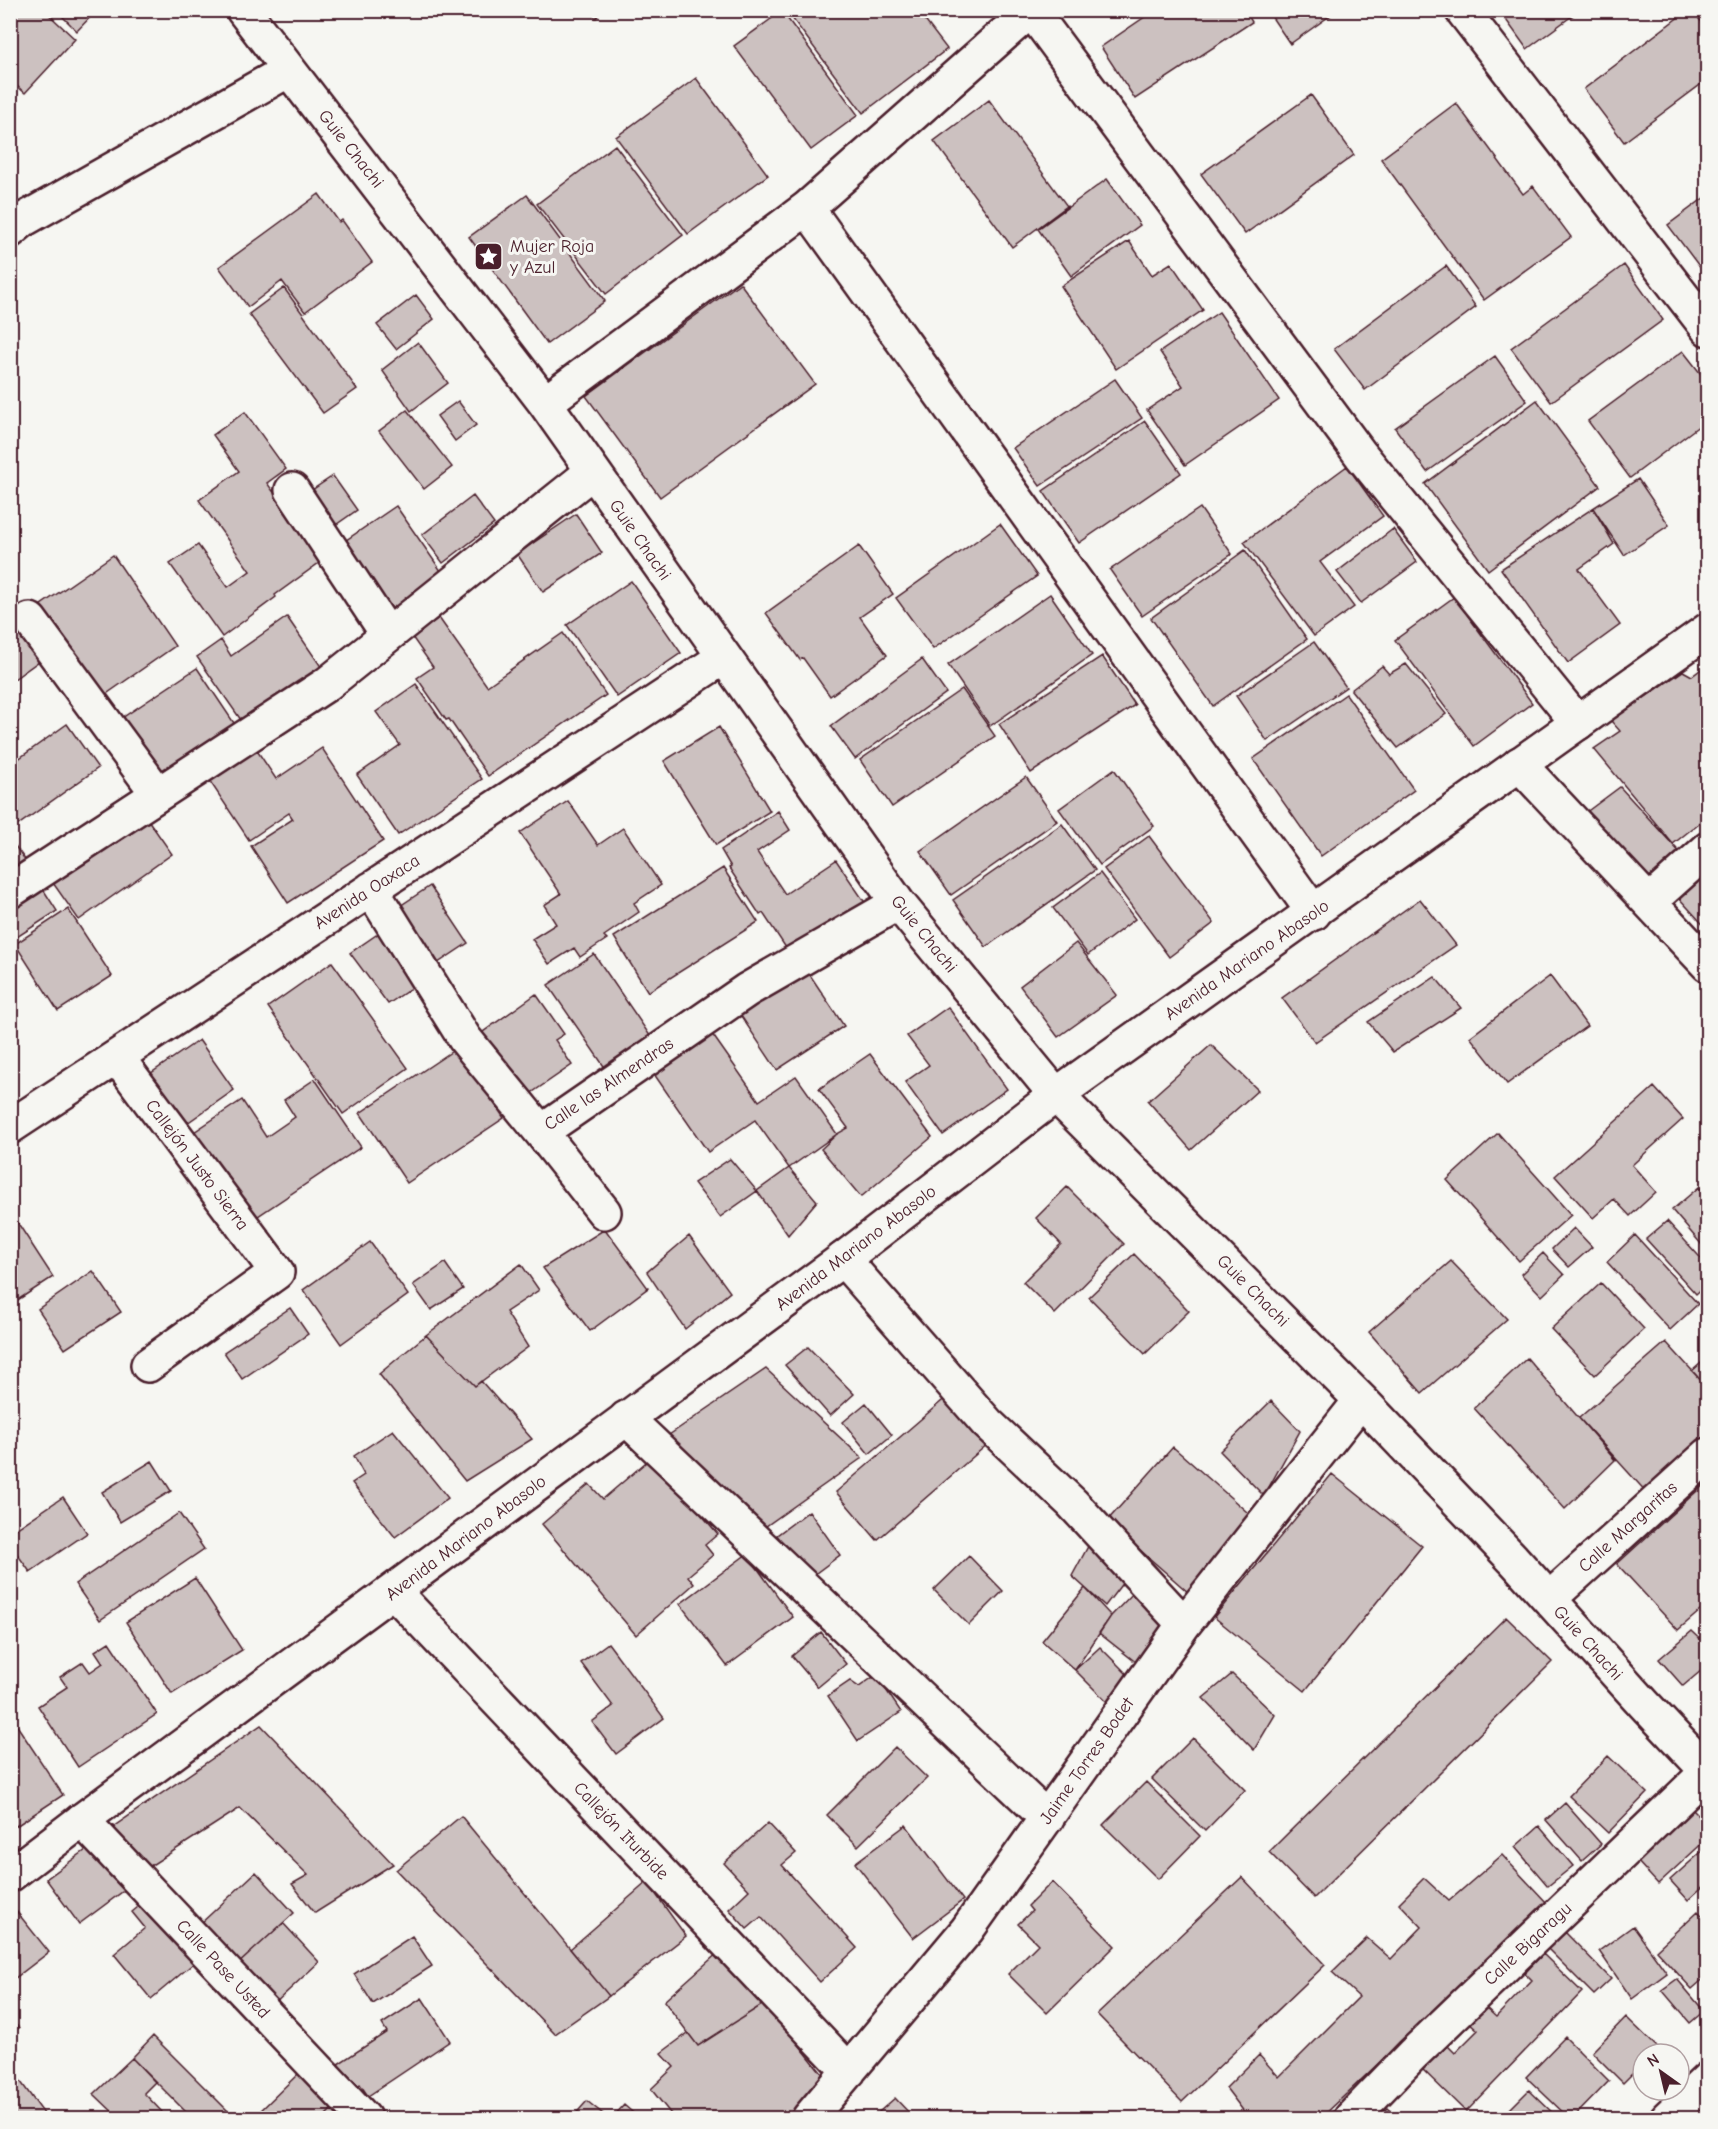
<svg xmlns="http://www.w3.org/2000/svg" width="1718" height="2129" viewBox="0 0 1718 2129" font-family="'Comic Neue',sans-serif">
	<rect width="100%" height="100%" fill="#f6f6f2"/>
	<filter id="ink" filterUnits="userSpaceOnUse"><feTurbulence type="fractalNoise" baseFrequency=".0167" numOctaves="2"/><feDisplacementMap in="SourceGraphic" scale="12" xChannelSelector="R" yChannelSelector="G"/><feConvolveMatrix kernelMatrix="1 2 1 2 8 2 1 2 1" color-interpolation-filters="sRGB"/></filter>
	<g filter="url(#ink)">
		<path fill="#ccc1c0" stroke="#4a1f2b" stroke-width="1.5" d="M 10,10 L 44,10 L 75,39 L 25,93 L 10,80 Z
			M 56,10 L 97,10 L 77,31 Z
			M 588,10 L 603,10 L 596,18 Z
			M 786,10 L 917,10 L 947,49 L 863,113 Z
			M 1155,10 L 1245,10 L 1252,22 L 1135,99 L 1101,47 Z
			M 1267,10 L 1338,10 L 1290,44 Z
			M 1499,10 L 1580,10 L 1527,49 Z
			M 1688,10 L 1692,10 L 1708,30 L 1708,79 L 1624,142 L 1584,89 Z
			M 782,11 L 858,115 L 811,150 L 734,46 Z
			M 696,78 L 768,175 L 688,234 L 616,137 Z
			M 1311,95 L 1354,155 L 1245,234 L 1201,174 Z
			M 989,100 L 1067,206 L 1012,247 L 934,141 Z
			M 1456,103 L 1523,194 L 1533,186 L 1571,237 L 1484,300 L 1381,159 Z
			M 615,145 L 683,235 L 606,294 L 537,204 Z
			M 1107,179 L 1140,225 L 1071,276 L 1038,229 Z
			M 319,194 L 339,222 L 342,220 L 372,262 L 305,312 L 282,281 L 248,307 L 219,267 Z
			M 527,195 L 605,301 L 547,344 L 469,237 Z
			M 1708,195 L 1708,278 L 1668,225 Z
			M 1129,241 L 1152,275 L 1171,263 L 1203,310 L 1116,369 L 1061,286 Z
			M 1624,265 L 1663,320 L 1551,402 L 1511,348 Z
			M 1446,266 L 1476,307 L 1365,390 L 1334,349 Z
			M 740,283 L 815,384 L 660,497 L 586,396 Z
			M 284,288 L 357,389 L 323,413 L 249,314 Z
			M 416,295 L 434,319 L 396,349 L 377,325 Z
			M 1219,312 L 1279,400 L 1185,465 L 1147,410 L 1183,386 L 1160,352 Z
			M 418,342 L 448,383 L 411,411 L 382,370 Z
			M 1683,351 L 1708,383 L 1708,419 L 1630,478 L 1588,421 Z
			M 1495,356 L 1527,401 L 1427,472 L 1395,428 Z
			M 1115,379 L 1142,418 L 1040,486 L 1013,448 Z
			M 1537,400 L 1600,486 L 1488,570 L 1425,484 Z
			M 458,401 L 476,425 L 455,441 L 437,416 Z
			M 407,410 L 452,467 L 424,489 L 379,431 Z
			M 245,412 L 286,469 L 267,483 L 323,560 L 275,595 L 276,597 L 222,637 L 170,564 L 198,545 L 228,587 L 250,571 L 199,500 L 239,471 L 213,435 Z
			M 1145,421 L 1181,473 L 1079,543 L 1043,491 Z
			M 1347,466 L 1383,516 L 1320,562 L 1354,607 L 1314,636 L 1244,542 Z
			M 333,476 L 357,510 L 327,531 L 303,496 Z
			M 1638,479 L 1669,525 L 1624,555 L 1593,508 Z
			M 473,496 L 494,524 L 443,563 L 422,535 Z
			M 396,506 L 446,578 L 390,618 L 339,545 Z
			M 1200,508 L 1232,554 L 1142,616 L 1110,570 Z
			M 1593,508 L 1614,544 L 1579,569 L 1620,625 L 1568,663 L 1501,569 Z
			M 576,514 L 602,553 L 543,592 L 517,554 Z
			M 1000,524 L 1037,576 L 933,649 L 896,598 Z
			M 1393,529 L 1417,562 L 1361,603 L 1337,572 Z
			M 859,546 L 893,594 L 860,617 L 887,655 L 830,696 L 803,658 L 800,660 L 766,613 Z
			M 1245,550 L 1307,639 L 1213,706 L 1151,618 Z
			M 113,555 L 175,646 L 95,702 L 31,612 Z
			M 631,581 L 681,653 L 617,697 L 567,625 Z
			M 1050,594 L 1092,655 L 990,726 L 948,665 Z
			M 1454,597 L 1532,703 L 1474,746 L 1395,640 Z
			M 287,617 L 322,668 L 262,711 L 260,707 L 241,720 L 197,657 L 221,640 L 231,656 Z
			M 439,618 L 487,686 L 563,633 L 606,695 L 488,776 L 449,719 L 446,720 L 417,678 L 433,667 L 412,637 Z
			M 26,621 L 50,653 L 10,682 L 10,632 Z
			M 1314,642 L 1346,687 L 1267,741 L 1236,696 Z
			M 1102,656 L 1135,705 L 1031,773 L 999,724 Z
			M 922,659 L 946,693 L 855,759 L 831,726 Z
			M 1406,664 L 1446,714 L 1398,748 L 1351,690 L 1382,666 L 1389,674 Z
			M 1708,664 L 1708,816 L 1673,844 L 1594,749 L 1620,731 L 1611,721 L 1683,671 L 1692,676 Z
			M 197,668 L 236,726 L 151,782 L 113,724 Z
			M 416,684 L 482,779 L 398,835 L 357,775 L 400,745 L 376,712 Z
			M 962,689 L 995,736 L 892,807 L 860,760 Z
			M 1346,694 L 1414,790 L 1321,856 L 1253,759 Z
			M 67,724 L 98,768 L 11,830 L 10,765 Z
			M 719,727 L 770,811 L 716,845 L 664,761 Z
			M 252,743 L 276,779 L 322,748 L 383,841 L 288,903 L 251,846 L 293,819 L 289,813 L 249,840 L 205,774 Z
			M 1114,769 L 1154,826 L 1100,865 L 1059,809 Z
			M 1026,777 L 1057,821 L 951,895 L 920,851 Z
			M 1620,787 L 1684,857 L 1647,883 L 1585,813 Z
			M 568,801 L 598,845 L 623,828 L 661,885 L 634,903 L 639,912 L 604,936 L 607,939 L 580,957 L 574,948 L 549,964 L 532,939 L 556,924 L 544,905 L 561,894 L 520,833 Z
			M 778,811 L 790,830 L 757,852 L 785,894 L 836,860 L 866,904 L 790,954 L 763,913 L 760,915 L 729,868 L 731,867 L 721,850 Z
			M 146,817 L 172,854 L 79,920 L 53,883 Z
			M 1062,824 L 1095,870 L 986,947 L 953,900 Z
			M 1149,836 L 1214,923 L 1169,957 L 1104,869 Z
			M 10,839 L 26,861 L 10,872 Z
			M 723,868 L 758,922 L 648,992 L 614,937 Z
			M 1708,870 L 1708,930 L 1678,897 Z
			M 1100,873 L 1135,919 L 1088,955 L 1053,908 Z
			M 41,886 L 57,911 L 17,937 L 10,926 L 10,905 Z
			M 430,886 L 468,943 L 432,967 L 394,910 Z
			M 1420,899 L 1456,945 L 1315,1042 L 1282,998 Z
			M 68,909 L 112,976 L 58,1011 L 15,944 Z
			M 382,931 L 419,983 L 388,1004 L 350,953 Z
			M 1076,943 L 1117,995 L 1058,1037 L 1020,986 Z
			M 594,954 L 655,1043 L 610,1075 L 548,985 Z
			M 332,962 L 408,1068 L 343,1114 L 268,1007 Z
			M 806,969 L 844,1026 L 777,1070 L 739,1013 Z
			M 1550,976 L 1587,1026 L 1507,1084 L 1470,1037 Z
			M 1435,977 L 1461,1008 L 1393,1052 L 1368,1022 Z
			M 536,994 L 564,1034 L 555,1040 L 572,1065 L 524,1098 L 476,1037 Z
			M 948,1007 L 1007,1089 L 943,1135 L 905,1082 L 929,1065 L 907,1036 Z
			M 705,1024 L 759,1101 L 796,1076 L 837,1134 L 789,1168 L 755,1120 L 708,1152 L 647,1064 Z
			M 199,1040 L 234,1090 L 180,1128 L 144,1078 Z
			M 1211,1045 L 1258,1090 L 1191,1150 L 1148,1101 Z
			M 457,1048 L 504,1118 L 407,1183 L 360,1113 Z
			M 870,1054 L 932,1137 L 861,1197 L 821,1149 L 837,1134 L 848,1128 L 819,1089 Z
			M 315,1079 L 361,1147 L 246,1224 L 188,1136 L 242,1100 L 266,1137 L 295,1117 L 284,1100 Z
			M 1654,1087 L 1683,1119 L 1632,1165 L 1656,1192 L 1630,1216 L 1614,1199 L 1593,1218 L 1555,1176 Z
			M 1498,1133 L 1571,1215 L 1519,1261 L 1447,1180 Z
			M 730,1159 L 757,1191 L 720,1217 L 694,1183 Z
			M 789,1168 L 817,1201 L 788,1235 L 757,1191 Z
			M 1067,1187 L 1124,1244 L 1055,1314 L 1023,1282 L 1061,1244 L 1036,1218 Z
			M 1699,1187 L 1708,1197 L 1708,1252 L 1672,1210 Z
			M 10,1211 L 53,1277 L 10,1305 Z
			M 1667,1221 L 1708,1266 L 1708,1283 L 1696,1294 L 1646,1239 Z
			M 1574,1228 L 1592,1247 L 1569,1267 L 1552,1249 Z
			M 605,1229 L 648,1288 L 590,1331 L 543,1268 Z
			M 1635,1235 L 1698,1304 L 1670,1330 L 1607,1262 Z
			M 689,1236 L 730,1292 L 685,1329 L 647,1272 Z
			M 370,1242 L 408,1295 L 341,1344 L 303,1290 Z
			M 1543,1253 L 1564,1275 L 1542,1296 L 1521,1274 Z
			M 1134,1254 L 1189,1311 L 1145,1354 L 1089,1297 Z
			M 1451,1261 L 1507,1319 L 1422,1393 L 1369,1332 Z
			M 445,1263 L 463,1289 L 431,1310 L 413,1285 Z
			M 521,1264 L 539,1290 L 506,1312 L 528,1347 L 475,1386 L 426,1335 Z
			M 93,1271 L 121,1312 L 65,1349 L 38,1309 Z
			M 1601,1283 L 1644,1329 L 1595,1375 L 1551,1329 Z
			M 290,1308 L 308,1334 L 242,1379 L 224,1352 Z
			M 426,1335 L 475,1386 L 481,1381 L 532,1439 L 465,1481 L 379,1374 Z
			M 1666,1342 L 1708,1388 L 1708,1440 L 1648,1494 L 1579,1418 Z
			M 808,1347 L 854,1394 L 830,1416 L 785,1365 Z
			M 1708,1357 L 1708,1388 L 1692,1371 Z
			M 1527,1358 L 1615,1460 L 1565,1509 L 1474,1408 Z
			M 766,1369 L 862,1458 L 766,1526 L 666,1437 Z
			M 949,1395 L 989,1443 L 877,1540 L 836,1492 Z
			M 1271,1401 L 1300,1431 L 1264,1496 L 1220,1451 Z
			M 866,1403 L 892,1435 L 869,1454 L 843,1422 Z
			M 393,1430 L 448,1498 L 395,1537 L 352,1483 L 364,1475 L 354,1456 Z
			M 1173,1447 L 1255,1519 L 1189,1593 L 1107,1521 Z
			M 652,1457 L 718,1534 L 705,1545 L 713,1555 L 688,1576 L 694,1584 L 636,1635 L 542,1524 L 589,1484 L 603,1499 Z
			M 152,1461 L 171,1491 L 120,1522 L 102,1492 Z
			M 1332,1474 L 1422,1546 L 1305,1691 L 1214,1617 Z
			M 1708,1481 L 1708,1604 L 1678,1630 L 1617,1564 Z
			M 63,1497 L 87,1533 L 30,1572 L 10,1544 L 10,1533 Z
			M 809,1511 L 840,1555 L 808,1579 L 777,1535 Z
			M 179,1513 L 204,1549 L 100,1620 L 75,1584 Z
			M 1091,1541 L 1130,1573 L 1105,1606 L 1072,1576 Z
			M 747,1554 L 793,1617 L 727,1666 L 680,1604 Z
			M 969,1556 L 1003,1591 L 969,1625 L 934,1590 Z
			M 195,1578 L 242,1650 L 172,1694 L 126,1622 Z
			M 1085,1588 L 1111,1616 L 1075,1670 L 1042,1641 Z
			M 1137,1589 L 1165,1621 L 1142,1667 L 1099,1633 L 1111,1616 Z
			M 1506,1617 L 1552,1662 L 1314,1898 L 1269,1852 Z
			M 1692,1631 L 1708,1646 L 1708,1665 L 1683,1686 L 1659,1659 Z
			M 821,1632 L 846,1664 L 818,1687 L 792,1656 Z
			M 109,1642 L 157,1714 L 78,1767 L 38,1706 L 67,1687 L 60,1677 L 83,1662 L 90,1672 L 103,1663 L 95,1651 Z
			M 608,1643 L 664,1718 L 616,1754 L 592,1722 L 613,1706 L 581,1663 Z
			M 1100,1647 L 1129,1676 L 1107,1702 L 1075,1670 Z
			M 1232,1674 L 1275,1715 L 1254,1750 L 1203,1698 Z
			M 876,1675 L 901,1712 L 858,1741 L 828,1696 L 850,1681 L 859,1687 Z
			M 10,1715 L 63,1795 L 10,1830 Z
			M 261,1725 L 393,1864 L 315,1913 L 292,1884 L 308,1875 L 240,1808 L 144,1870 L 110,1829 Z
			M 1193,1738 L 1245,1790 L 1205,1831 L 1152,1779 Z
			M 895,1747 L 927,1778 L 858,1846 L 827,1815 Z
			M 1608,1756 L 1647,1793 L 1608,1833 L 1569,1796 Z
			M 1146,1782 L 1200,1836 L 1158,1879 L 1103,1825 Z
			M 1565,1803 L 1601,1844 L 1582,1861 L 1546,1820 Z
			M 1692,1809 L 1708,1825 L 1708,1838 L 1658,1884 L 1637,1861 Z
			M 461,1816 L 609,1996 L 555,2034 L 396,1870 Z
			M 768,1823 L 796,1853 L 782,1865 L 857,1948 L 820,1982 L 761,1917 L 747,1929 L 729,1909 L 749,1890 L 724,1863 Z
			M 906,1825 L 963,1900 L 913,1938 L 855,1863 Z
			M 1539,1826 L 1573,1866 L 1548,1886 L 1515,1847 Z
			M 93,1845 L 126,1889 L 79,1924 L 46,1879 Z
			M 1708,1846 L 1708,1882 L 1688,1900 L 1670,1880 Z
			M 1502,1855 L 1547,1903 L 1321,2118 L 1240,2118 L 1245,2113 L 1226,2088 L 1259,2055 L 1279,2077 L 1359,1997 L 1332,1972 L 1367,1938 L 1391,1959 L 1422,1927 L 1399,1903 L 1424,1878 L 1449,1901 Z
			M 256,1872 L 294,1913 L 236,1966 L 199,1925 Z
			M 1242,1877 L 1325,1965 L 1182,2102 L 1097,2014 Z
			M 647,1882 L 686,1936 L 609,1996 L 570,1949 Z
			M 1052,1882 L 1115,1946 L 1047,2013 L 1008,1974 L 1038,1944 L 1018,1924 L 1032,1911 L 1028,1906 Z
			M 144,1902 L 194,1963 L 151,1999 L 114,1954 L 145,1928 L 132,1912 Z
			M 13,1907 L 49,1952 L 10,1982 L 10,1910 Z
			M 1698,1911 L 1708,1922 L 1708,1975 L 1692,1989 L 1656,1950 Z
			M 283,1923 L 319,1962 L 273,2005 L 236,1966 Z
			M 1633,1926 L 1667,1973 L 1632,1999 L 1599,1951 Z
			M 1565,1932 L 1611,1979 L 1594,1995 L 1548,1949 Z
			M 412,1936 L 432,1966 L 373,2004 L 354,1974 Z
			M 720,1951 L 765,2003 L 698,2046 L 664,2001 Z
			M 1543,1954 L 1582,1992 L 1466,2112 L 1420,2067 L 1444,2042 L 1455,2053 L 1478,2030 L 1469,2022 L 1484,2006 L 1496,2017 L 1532,1980 L 1525,1973 Z
			M 1677,1979 L 1704,2011 L 1690,2023 L 1662,1990 Z
			M 422,1998 L 450,2041 L 368,2096 L 360,2084 L 354,2089 L 338,2064 L 387,2032 L 382,2024 Z
			M 765,2003 L 825,2077 L 788,2118 L 674,2118 L 651,2089 L 674,2067 L 661,2053 L 688,2033 L 698,2046 Z
			M 1626,2017 L 1658,2048 L 1652,2054 L 1643,2054 L 1643,2063 L 1623,2083 L 1592,2052 Z
			M 10,2019 L 19,2028 L 10,2034 Z
			M 153,2036 L 229,2112 L 223,2118 L 192,2118 L 132,2058 Z
			M 1565,2037 L 1609,2081 L 1573,2118 L 1569,2118 L 1526,2077 Z
			M 132,2058 L 155,2082 L 144,2093 L 162,2112 L 156,2118 L 119,2118 L 94,2094 Z
			M 300,2072 L 334,2107 L 323,2118 L 253,2118 Z
			M 18,2078 L 47,2118 L 10,2118 L 10,2083 Z
			M 1529,2090 L 1558,2118 L 1501,2118 Z
			M 895,2098 L 914,2118 L 872,2118 Z
			M 587,2101 L 608,2118 L 572,2118 Z
			M 624,2105 L 639,2118 L 612,2118 Z
			M 334,2107 L 347,2118 L 323,2118 Z
			M 1388,2108 L 1399,2118 L 1378,2118 Z"/>
		<g fill="none" stroke-linecap="round" stroke-linejoin="round">
			<defs>
				<path id="minor" d="M 243,10 L 545,403 L 898,903 L 1056,1095 L 1361,1400 L 1513,1559 L 1644,1704 L 1708,1772
					M 1031,10 L 1361,455 L 1578,723
					M 1462,10 L 1708,329
					M 807,208 L 1314,913
					M 10,231 L 23,220 L 289,70
					M 545,403 L 807,208 L 1031,10
					M 292,490 L 388,635
					M 30,620 L 158,794
					M 1519,764 L 1708,965
					M 371,889 L 465,1039 L 541,1132 L 747,990 L 898,903
					M 10,891 L 327,684 L 592,472
					M 1649,902 L 1708,849
					M 117,1057 L 277,1272 L 148,1365
					M 10,1127 L 724,657
					M 541,1132 L 604,1212
					M 843,1259 L 987,1423 L 1072,1503 L 1184,1624
					M 626,1418 L 1047,1818
					M 394,1592 L 849,2071
					M 1549,1599 L 1708,1455
					M 82,1820 L 364,2118
					M 809,2118 L 967,1930 L 1184,1624 L 1361,1400
					M 1351,2118 L 1412,2055 L 1708,1771
					M 1667,2118 L 1708,2079"/>
				<path id="tertiary" d="M 10,1875 L 82,1820 L 843,1259 L 1056,1095 L 1708,630"/>
			</defs>
			<use href="#minor" stroke="#4a1f2b" stroke-width="38"/>
			<use href="#tertiary" stroke="#4a1f2b" stroke-width="38"/>
			<use href="#minor" stroke="#f6f6f2" stroke-width="33"/>
			<use href="#tertiary" stroke="#f6f6f2" stroke-width="33"/>
		</g>
	</g>
	<defs>
		<symbol id="sight-square" viewBox="-11 -11 22 22"><rect x="-9" y="-9" width="18" height="18" rx="4" fill="#4a1f2b" stroke="#f6f6f2"/><path d="M0-6L1.8-2.2L6-1.7L2.9 1.2L3.7 5.4L0 3.3L-3.7 5.4L-2.9 1.2L-6-1.7L-1.8-2.2Z" fill="#fff"/></symbol>
	</defs>
	<g fill-rule="evenodd">
		<use href="#sight-square" x="472" y="240" width="33" height="33"/>
	</g>
	<g text-anchor="middle" dominant-baseline="central" stroke-width="6" stroke-linejoin="round" paint-order="stroke">
		<g font-size="18" fill="#4a1f2b" stroke="#f6f6f2">
			<text transform="translate(351 149) rotate(52)">Guie Chachi</text>
			<text transform="translate(640 540) rotate(55)">Guie Chachi</text>
			<text transform="translate(367 892) rotate(-33)">Avenida Oaxaca</text>
			<text transform="translate(924 934) rotate(51)">Guie Chachi</text>
			<text transform="translate(1247 960) rotate(-35)">Avenida Mariano Abasolo</text>
			<text transform="translate(609 1084) rotate(-34)">Calle las Almendras</text>
			<text transform="translate(197 1165) rotate(53)">Callejón Justo Sierra</text>
			<text transform="translate(856 1248) rotate(-37)">Avenida Mariano Abasolo</text>
			<text transform="translate(1253 1291) rotate(45)">Guie Chachi</text>
			<text transform="translate(1628 1527) rotate(-42)">Calle Margaritas</text>
			<text transform="translate(466 1538) rotate(-37)">Avenida Mariano Abasolo</text>
			<text transform="translate(1588 1643) rotate(48)">Guie Chachi</text>
			<text transform="translate(1087 1761) rotate(-55)">Jaime Torres Bodet</text>
			<text transform="translate(621 1831) rotate(46)">Callejón Iturbide</text>
			<text transform="translate(1528 1944) rotate(-43)">Calle Bigaragu</text>
			<text transform="translate(223 1969) rotate(47)">Calle Pase Usted</text>
		</g>
		<g font-size="18" fill="#4a1f2b" stroke="#f6f6f2" text-anchor="start">
			<text x="510" y="246">Mujer Roja<tspan x="510" dy="21">y Azul</tspan></text>
		</g>
	</g>
	<rect width="1718" height="2129" fill="none" stroke="#f6f6f2" stroke-width="36"/>
	<rect x="18" y="18" width="1682" height="2093" fill="none" stroke="#4a1f2b" stroke-width="2" filter="url(#ink)"/>
	<g transform="translate(1661 2072) rotate(326)"><circle r="28" fill="#f6f6f2" stroke="#b1a0a2" stroke-width="1.5"/>
	<path d="M0-4.5L10 22L0 15L-10 22Z" fill="#4a1f2b"/>
	<text y="-9" font-size="16" font-weight="bold" text-anchor="middle" fill="#4a1f2b">N</text>
	</g>
</svg>
